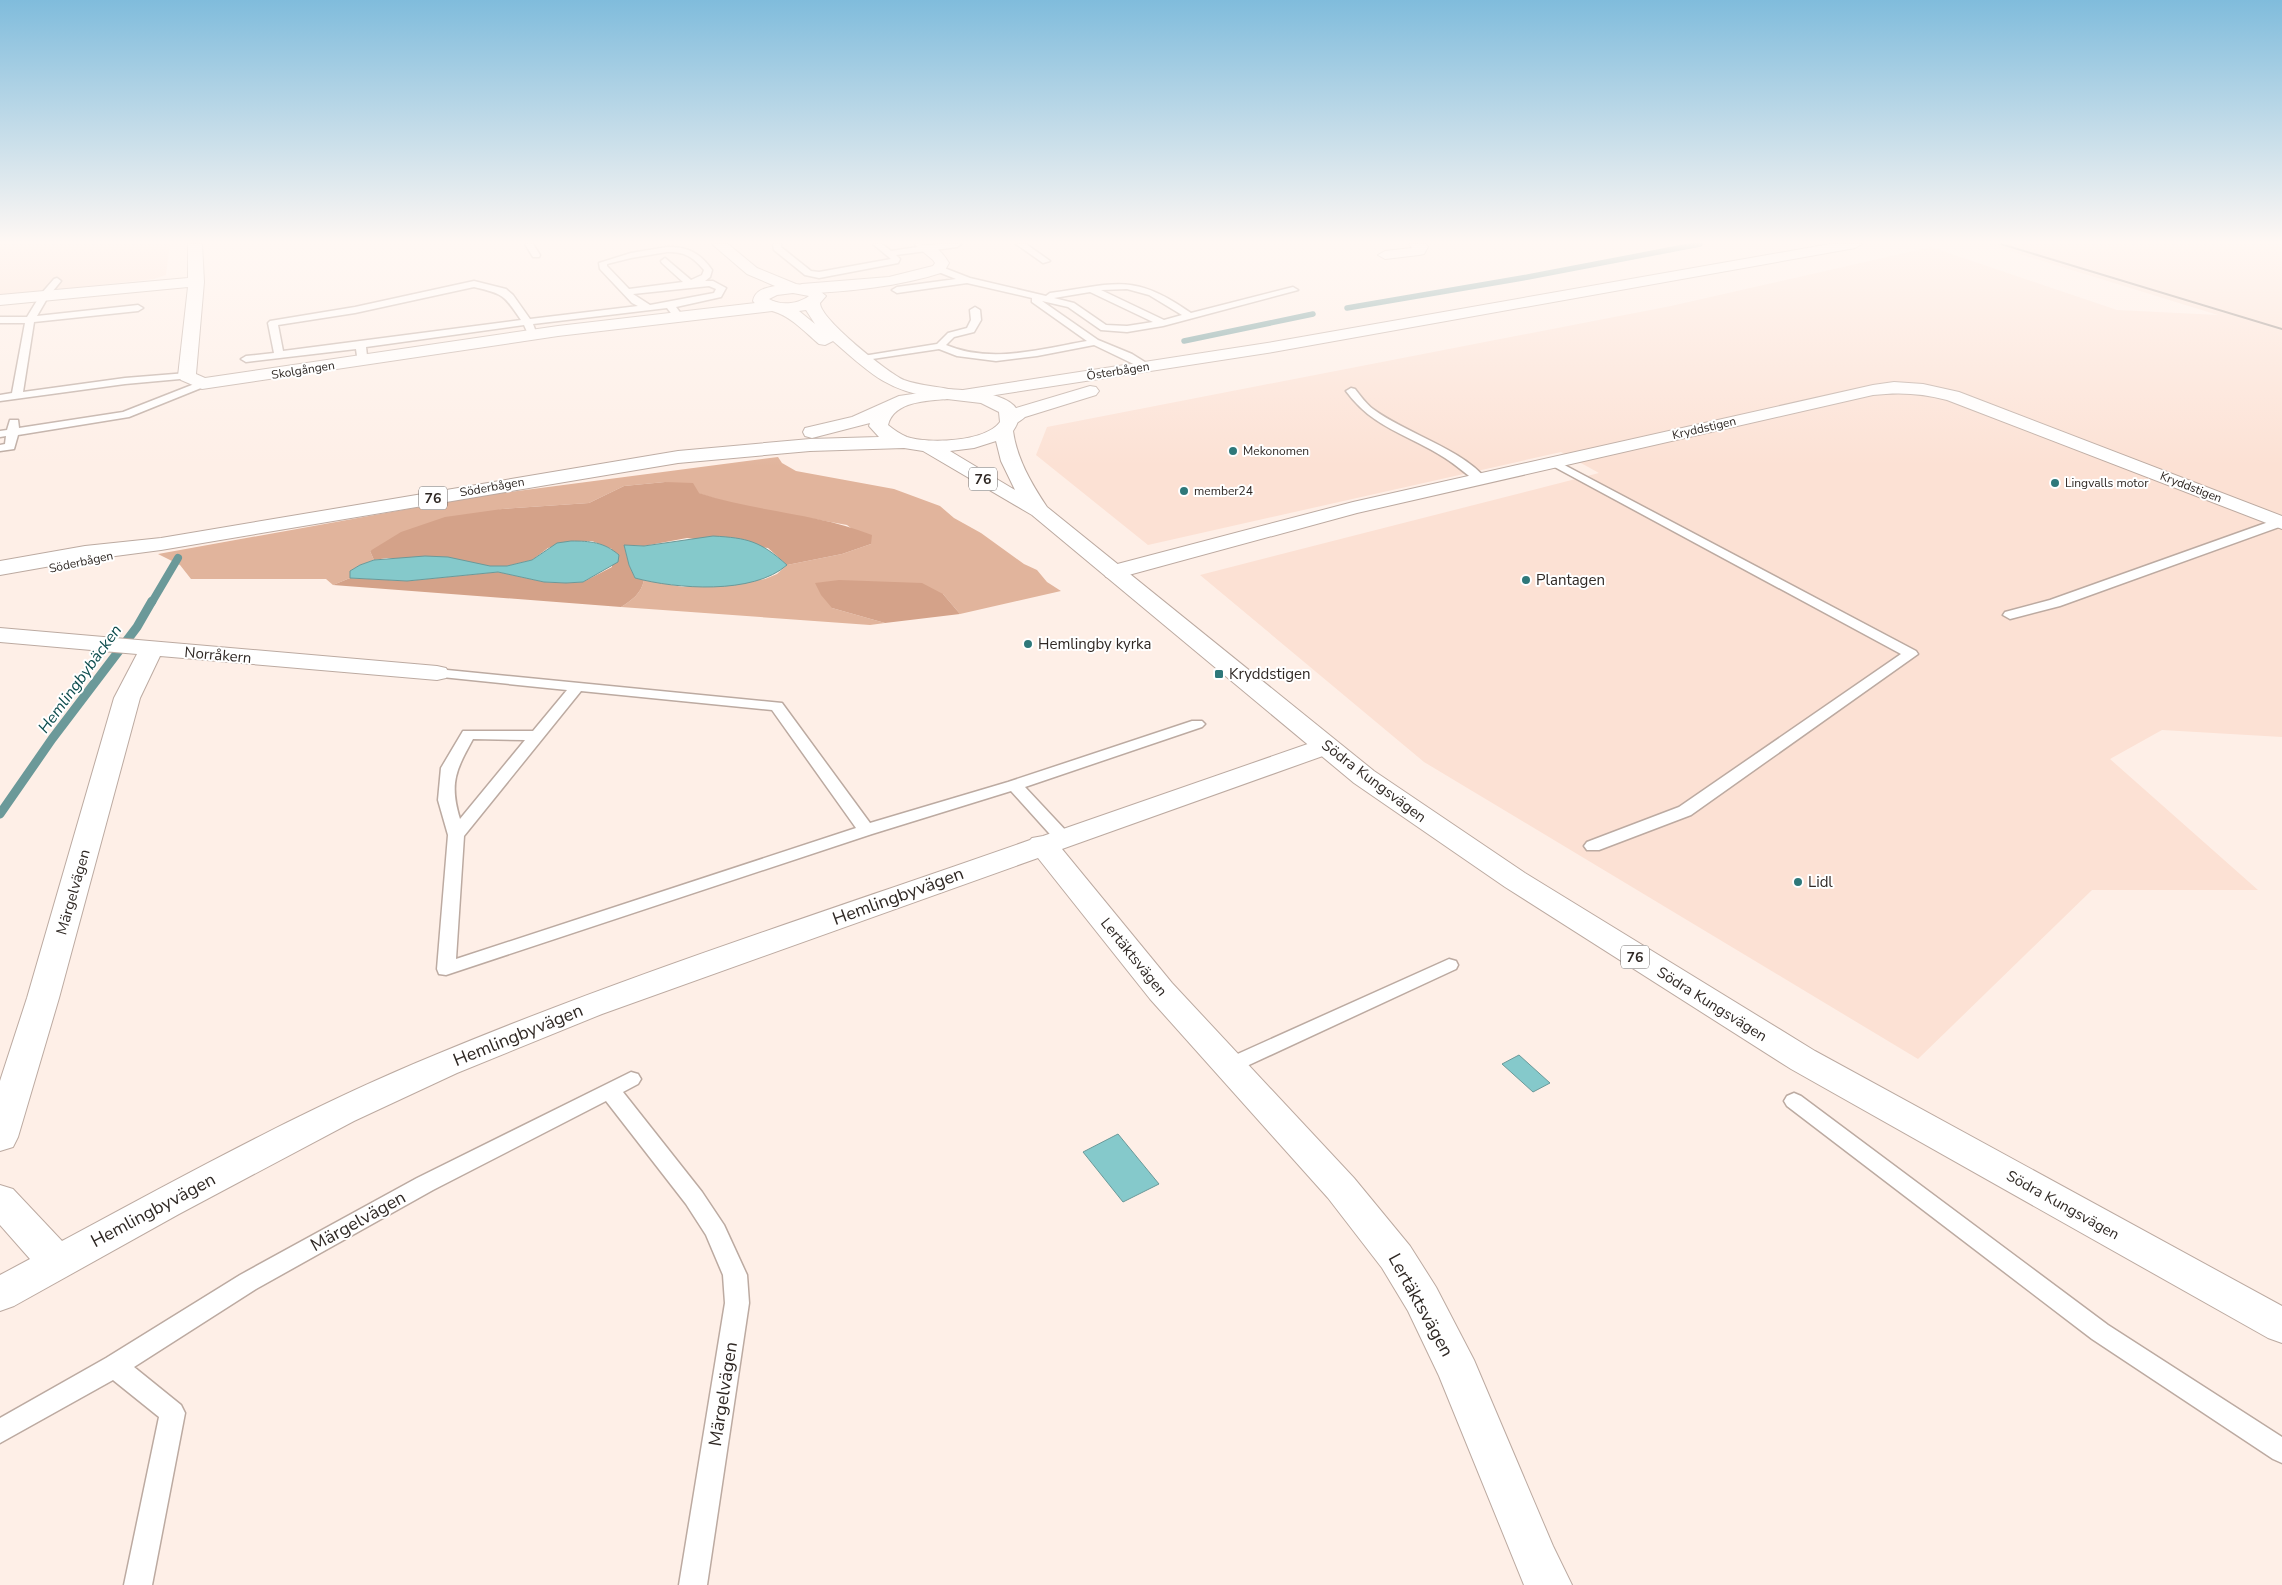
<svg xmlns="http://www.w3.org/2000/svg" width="2282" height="1585" viewBox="0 0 2282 1585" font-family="'Nunito Sans',sans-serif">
	<rect width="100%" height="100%" fill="#feefe7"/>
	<path fill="#fce1d4" d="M 0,244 L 170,244 L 166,275 L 154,279 L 0,296 Z
		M 1987,244 L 2282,244 L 2282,737 L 2162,730 L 2110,759 L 2258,890 L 2092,890 L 1918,1059 L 1424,762 L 1200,575 L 1599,473 L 1561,452 L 1148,545 L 1036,455 L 1047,427 L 1671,306 L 1931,247 L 2117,310 L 2218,315 Z"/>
	<path fill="#e1b49c" d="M 778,457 L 782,463 L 796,471 L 894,489 L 940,506 L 954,518 L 981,533 L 1024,564 L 1037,570 L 1047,582 L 1061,591 L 960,614 L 943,594 L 832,608 L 885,623 L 870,625 L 621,607 C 632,600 641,594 644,580 L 683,587 L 745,582 L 765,579 L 777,574 L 787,565 L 842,554 L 871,544 L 847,525 L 731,504 L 665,482 L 624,486 L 589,503 L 502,509 L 370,551 L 374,560 L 360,565 L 350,571 L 350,578 L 333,585 L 326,579 L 191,579 L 180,565 L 158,554 L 480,496 Z"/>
	<path fill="#d4a289" d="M 665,482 L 693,483 L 699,493 C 756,512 817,513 872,535 L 871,544 L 842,554 L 787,565 L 768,548 L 687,538 L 644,546 L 624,545 L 629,565 L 635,578 L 644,580 C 641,594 632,600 621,607 L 333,585 L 350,578 L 407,581 L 498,572 L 544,582 L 566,583 L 583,582 L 612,567 L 612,549 L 592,541 L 571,541 L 548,548 L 532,560 L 507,566 L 490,566 L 387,558 L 374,560 L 370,551 L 401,532 L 445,517 L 502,509 L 589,503 L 624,486 Z
		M 839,580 L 922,583 L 943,594 L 960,614 L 885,623 L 832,608 L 821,595 L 815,583 Z"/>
	<path fill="#85c9cb" stroke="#6b9999" d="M 713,536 C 748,538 760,541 787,565 C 753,595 676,589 635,578 L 629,565 L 624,545 L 644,546 Z
		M 571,541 C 590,541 604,542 619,555 L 618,562 L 583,582 L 566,583 L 544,582 L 498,572 L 407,581 L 350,578 L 350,571 L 360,565 L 374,560 L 425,556 L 448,557 L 490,566 L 507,566 L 532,560 L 557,543 Z
		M 1519,1055 L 1550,1083 L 1533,1092 L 1502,1064 Z
		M 1118,1134 L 1159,1184 L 1123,1202 L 1083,1152 Z"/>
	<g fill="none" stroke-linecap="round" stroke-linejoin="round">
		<path stroke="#6b9999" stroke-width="5.5" d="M 1347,308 L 1528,277 L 1700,244
			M 1184,341 L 1313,314"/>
		<path stroke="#6b9999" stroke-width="8" d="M 152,602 L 178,558"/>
		<path stroke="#6b9999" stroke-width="9" d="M 0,814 L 52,739 L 137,627 L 152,601"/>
		<defs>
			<path id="lane" d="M 525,244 L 533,244 L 540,255 L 539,257 L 533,257 Z
				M 773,244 L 781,244 L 781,247 L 811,271 L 819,272 L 891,259 L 873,244 L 882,244 L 891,251 L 938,244 L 961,244 L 957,247 L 896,255 L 900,259 L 898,263 L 819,278 L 805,275 L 774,250 Z
				M 1016,244 L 1026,244 L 1050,261 L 1043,263 Z
				M 667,247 C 687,246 700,253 712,270 L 710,277 L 705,281 L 713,281 L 726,288 L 721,297 L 676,307 L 682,315 L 677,318 L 674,317 L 667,308 L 533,324 L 536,332 L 531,335 L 528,334 L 524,325 L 366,347 L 367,356 L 362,359 L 357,356 L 356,349 L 246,362 L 241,359 L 246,356 L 274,353 L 268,323 L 270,321 L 355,307 L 474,281 L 506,289 L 513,295 L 530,319 L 638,306 L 632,303 L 600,269 L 599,263 L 631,253 ZM 667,252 C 684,251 693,257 704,270 L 702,275 L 691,280 L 665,258 L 661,261 L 662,263 L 683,282 L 629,289 L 607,266 L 607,264 L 631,258 ZM 709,286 L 716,289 L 714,293 L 650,305 L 633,294 ZM 474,287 C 504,294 504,295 521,320 L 283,351 L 278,325 L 355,313 Z
				M 939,266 L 970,278 L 1046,296 L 1050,293 C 1115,284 1133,272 1191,313 L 1293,287 L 1298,290 L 1163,326 L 1127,332 L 1101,330 L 1068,307 L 1042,301 L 1098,340 L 1132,354 L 1148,364 L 1148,368 L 1144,369 L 1094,345 L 1037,356 L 996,361 L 957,356 L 939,349 L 859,361 L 858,359 L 863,356 L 937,344 L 948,333 L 967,328 L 971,320 L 970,310 L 975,307 L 980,310 L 981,320 L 974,332 L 954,337 L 946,345 C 991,364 1041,349 1087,341 L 1032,302 L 1032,298 L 967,283 L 897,293 L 892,290 L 897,287 L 956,279 L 936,271 L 935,269 ZM 1127,289 L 1149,295 L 1182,315 L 1164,320 L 1101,290 ZM 1090,292 L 1153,322 L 1127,326 L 1106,325 L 1074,303 L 1054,298 Z
				M 57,278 L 61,281 L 48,297 L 37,316 L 138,305 L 143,308 L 138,311 L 34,322 L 23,392 L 125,378 L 187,373 L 192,376 L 191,378 L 125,384 L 0,401 L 0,395 L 12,393 L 25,323 L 0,323 L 0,317 L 27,317 L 41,294 L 54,279 Z
				M 202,381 L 207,384 L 206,386 L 129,417 L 18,435 L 14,449 L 0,451 L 0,445 L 5,444 L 6,436 L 0,437 L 0,431 L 7,430 L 10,420 L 18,420 L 19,428 L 123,412 Z
				M 1351,388 L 1355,389 C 1360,395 1366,404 1373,409 C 1405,433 1462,449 1486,479 L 1480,483 L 1476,481 C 1466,474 1456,465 1445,458 C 1408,434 1374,429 1346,391 Z
				M 1553,459 L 1916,651 L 1918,654 L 1691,815 L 1599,850 L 1587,850 L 1584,846 L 1587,842 L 1679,807 L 1901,654 L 1549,464 L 1547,462 Z
				M 2277,519 L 2282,519 L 2282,526 L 2060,606 L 2010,619 L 2003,615 L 2005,612 L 2050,600 Z
				M 437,669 L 782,703 L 870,823 L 1008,782 L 1192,721 L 1202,721 L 1205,724 L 1202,727 L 1025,787 L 1069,834 L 1071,838 L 1069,842 L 1057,842 L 1011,791 L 872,834 L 446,975 L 439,974 L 437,969 L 448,835 L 438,800 L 441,768 L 463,731 L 533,731 L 567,690 L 432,676 L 430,673 ZM 581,691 L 772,710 L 856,828 L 456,959 L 464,836 ZM 473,739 L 525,740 L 460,819 C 449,783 456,770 473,739 Z
				M 1449,959 L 1456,961 L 1458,965 L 1456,969 L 1236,1071 L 1229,1073 L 1222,1071 L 1219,1066 L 1222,1061 Z
				M 631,1072 L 638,1074 L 641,1079 L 638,1084 L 623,1092 L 702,1192 L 724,1225 L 747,1275 L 749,1303 L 707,1585 L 679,1585 L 725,1303 L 723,1275 L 706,1235 L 686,1204 L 606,1101 L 433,1190 L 256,1289 L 134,1367 L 181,1405 L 185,1413 L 152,1585 L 124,1585 L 159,1417 L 113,1380 L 0,1443 L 0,1418 L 106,1358 L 240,1275 L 417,1178 Z
				M 1794,1093 L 1801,1096 L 2108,1325 L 2282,1437 L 2282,1463 L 2273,1459 L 2092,1339 L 1787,1106 L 1784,1101 L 1787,1096 Z"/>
			<path id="street" d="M 188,244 L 202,244 L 204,282 L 196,374 L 205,378 L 558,326 L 772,301 L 778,303 L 780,306 L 778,309 L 772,311 L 558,336 L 202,389 L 181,380 L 178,376 L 188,287 L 0,305 L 0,295 L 188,278 Z
				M 914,244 C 933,244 939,247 949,263 L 944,272 C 898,287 851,291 802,294 L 797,292 L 794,289 L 797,286 L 802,284 L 889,277 L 933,266 L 935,263 L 933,260 Z
				M 1409,244 L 1426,244 L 1428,247 L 1424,254 L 1419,255 L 1385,259 L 1378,255 L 1385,251 L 1412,248 Z
				M 1894,382 L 1923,384 L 1959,392 L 2282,516 L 2282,529 L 1947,400 C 1922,393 1898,392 1873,395 L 1357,513 L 1114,579 L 1106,577 L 1103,572 L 1106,567 L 1353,502 L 1873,385 Z
				M 0,628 L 437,666 L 446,668 L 449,673 L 446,678 L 437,680 L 160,656 L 140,698 L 59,998 L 18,1137 L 13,1147 L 0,1151 L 0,1081 L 27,998 L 114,698 L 137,654 L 0,642 Z
				M 1325,738 L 1334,740 L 1338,746 L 1334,752 L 1062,849 L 1172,983 L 1354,1178 L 1410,1246 L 1436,1287 L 1474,1360 L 1553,1546 L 1572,1585 L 1524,1585 L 1439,1376 L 1408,1311 L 1382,1268 L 1328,1198 L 1150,999 L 1038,858 L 602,1014 L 457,1073 L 354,1121 L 179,1214 L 14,1306 L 0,1311 L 0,1275 L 30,1259 L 0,1225 L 0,1185 L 13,1189 L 62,1241 C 183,1176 308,1107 435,1055 C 629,974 831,910 1030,840 L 1032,838 L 1043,836 Z"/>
			<path id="secondary" d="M 712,244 L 728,244 L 757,268 L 796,284 L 815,287 L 826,296 L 820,303 C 820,319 888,373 904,380 C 920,386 937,386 953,390 L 955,393 L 963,390 L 1273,342 L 1830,244 L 1862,244 L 1855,248 L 1273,352 L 963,400 L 957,399 L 955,396 C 948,401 940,399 932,397 C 885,390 868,371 833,341 L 825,345 L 819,344 C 806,333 793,319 778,313 C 769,309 759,310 753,301 C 755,290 765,288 775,286 L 747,274 ZM 793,293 L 809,296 C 798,304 781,306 769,299 L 777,295 ZM 806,310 L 815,324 L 799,311 Z
				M 1090,386 L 1096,387 L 1099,391 L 1096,395 L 1025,417 C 1018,423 1013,426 1003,424 L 1001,420 L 1013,409 Z"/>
			<path id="primary" d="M 947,389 C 968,390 1039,394 1013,431 C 1017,459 1031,483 1047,507 L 1374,771 L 1525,873 L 1815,1051 L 2282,1306 L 2282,1343 L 2268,1338 L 1791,1069 L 1505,887 L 1354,783 L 1032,515 L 923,451 L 904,448 L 810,451 L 678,463 L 161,550 L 85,560 L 0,575 L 0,561 L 85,546 L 161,538 L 678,451 L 810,439 L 879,437 L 869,426 L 870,423 L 812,438 L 805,436 L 803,432 L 805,428 L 852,417 L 899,396 ZM 947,399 L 981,403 L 999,412 L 1000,422 C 985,442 929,444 907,437 C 900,434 894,430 888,425 C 894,401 927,401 947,399 ZM 996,441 L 1001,461 L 1015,490 L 950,451 L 974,448 Z"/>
		</defs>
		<use href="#lane" stroke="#bcaaa1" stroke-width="3"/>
		<use href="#street" stroke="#bcaaa1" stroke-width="2"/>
		<use href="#secondary" stroke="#bcaaa1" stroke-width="2"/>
		<use href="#primary" stroke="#bcaaa1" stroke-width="2"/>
		<use href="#lane" fill="#fff" fill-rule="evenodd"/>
		<use href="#street" fill="#fff" fill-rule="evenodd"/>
		<use href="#secondary" fill="#fff" fill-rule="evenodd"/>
		<use href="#primary" fill="#fff" fill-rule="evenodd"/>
		<path stroke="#918680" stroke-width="2" d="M 2001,244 L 2282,329"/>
	</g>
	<linearGradient id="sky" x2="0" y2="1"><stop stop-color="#80bcdc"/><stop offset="0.52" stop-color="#fff8f4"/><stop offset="1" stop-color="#fff8f4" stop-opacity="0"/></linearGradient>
	<rect width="2282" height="466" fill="url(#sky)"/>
	<g fill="#2e787a" stroke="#fff" stroke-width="2">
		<circle cx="1233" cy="451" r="5"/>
		<circle cx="2055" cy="483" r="5"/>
		<circle cx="1184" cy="491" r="5"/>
		<circle cx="1526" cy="580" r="5"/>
		<circle cx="1028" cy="644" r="5"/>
		<rect x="1214" y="669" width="10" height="10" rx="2.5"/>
		<circle cx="1798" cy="882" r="5"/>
	</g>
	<g text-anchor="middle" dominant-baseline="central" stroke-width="4" stroke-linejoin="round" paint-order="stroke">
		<g font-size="12" fill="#2f2824" stroke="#fff">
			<text transform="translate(303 370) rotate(-9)">Skolgången</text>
			<text transform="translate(1118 371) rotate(-9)">Österbågen</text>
			<text transform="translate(1704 428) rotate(-13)">Kryddstigen</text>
			<text transform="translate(492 487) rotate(-10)">Söderbågen</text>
			<text transform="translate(2191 487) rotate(21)">Kryddstigen</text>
			<text transform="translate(81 562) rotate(-12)">Söderbågen</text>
		</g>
		<g font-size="12" fill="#2f2824" stroke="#fff" text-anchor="start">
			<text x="1243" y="451">Mekonomen</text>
			<text x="2065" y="483">Lingvalls motor</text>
			<text x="1194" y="491">member24</text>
		</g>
		<g fill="#fff" stroke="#6d6866" stroke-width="1">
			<rect x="969" y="467.5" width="28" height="23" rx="4"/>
			<rect x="419" y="486.5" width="28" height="23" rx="4"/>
			<rect x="1621" y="945.5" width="28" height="23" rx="4"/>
		</g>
		<g font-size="14" font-weight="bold" fill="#2f2824">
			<text x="983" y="479">76</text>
			<text x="433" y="498">76</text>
			<text x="1635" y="957">76</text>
		</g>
		<g font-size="15" fill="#2f2824" stroke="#fff" text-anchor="start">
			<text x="1536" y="580">Plantagen</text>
			<text x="1038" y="644">Hemlingby kyrka</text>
			<text x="1229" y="674">Kryddstigen</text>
			<text x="1808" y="882">Lidl</text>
		</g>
		<g font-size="15" fill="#2f2824" stroke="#fff">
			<text transform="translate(218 655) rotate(5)">Norråkern</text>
			<text transform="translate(1374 781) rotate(37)">Södra Kungsvägen</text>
			<text transform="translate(73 892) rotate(-74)">Märgelvägen</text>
			<text transform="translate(1134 957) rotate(51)">Lertäktsvägen</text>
			<text transform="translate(1712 1004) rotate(32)">Södra Kungsvägen</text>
			<text transform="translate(2063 1205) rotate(29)">Södra Kungsvägen</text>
		</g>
		<g font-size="16" font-style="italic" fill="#0d4c4d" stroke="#fff">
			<text transform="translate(80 679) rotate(-54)">Hemlingbybäcken</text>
		</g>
		<g font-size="18" fill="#2f2824" stroke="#fff">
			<text transform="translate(898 896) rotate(-20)">Hemlingbyvägen</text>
			<text transform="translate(518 1035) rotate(-22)">Hemlingbyvägen</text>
			<text transform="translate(153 1210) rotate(-28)">Hemlingbyvägen</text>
			<text transform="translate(358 1221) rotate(-29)">Märgelvägen</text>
			<text transform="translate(1421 1305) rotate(61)">Lertäktsvägen</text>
			<text transform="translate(723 1394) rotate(-81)">Märgelvägen</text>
		</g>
	</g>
</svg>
